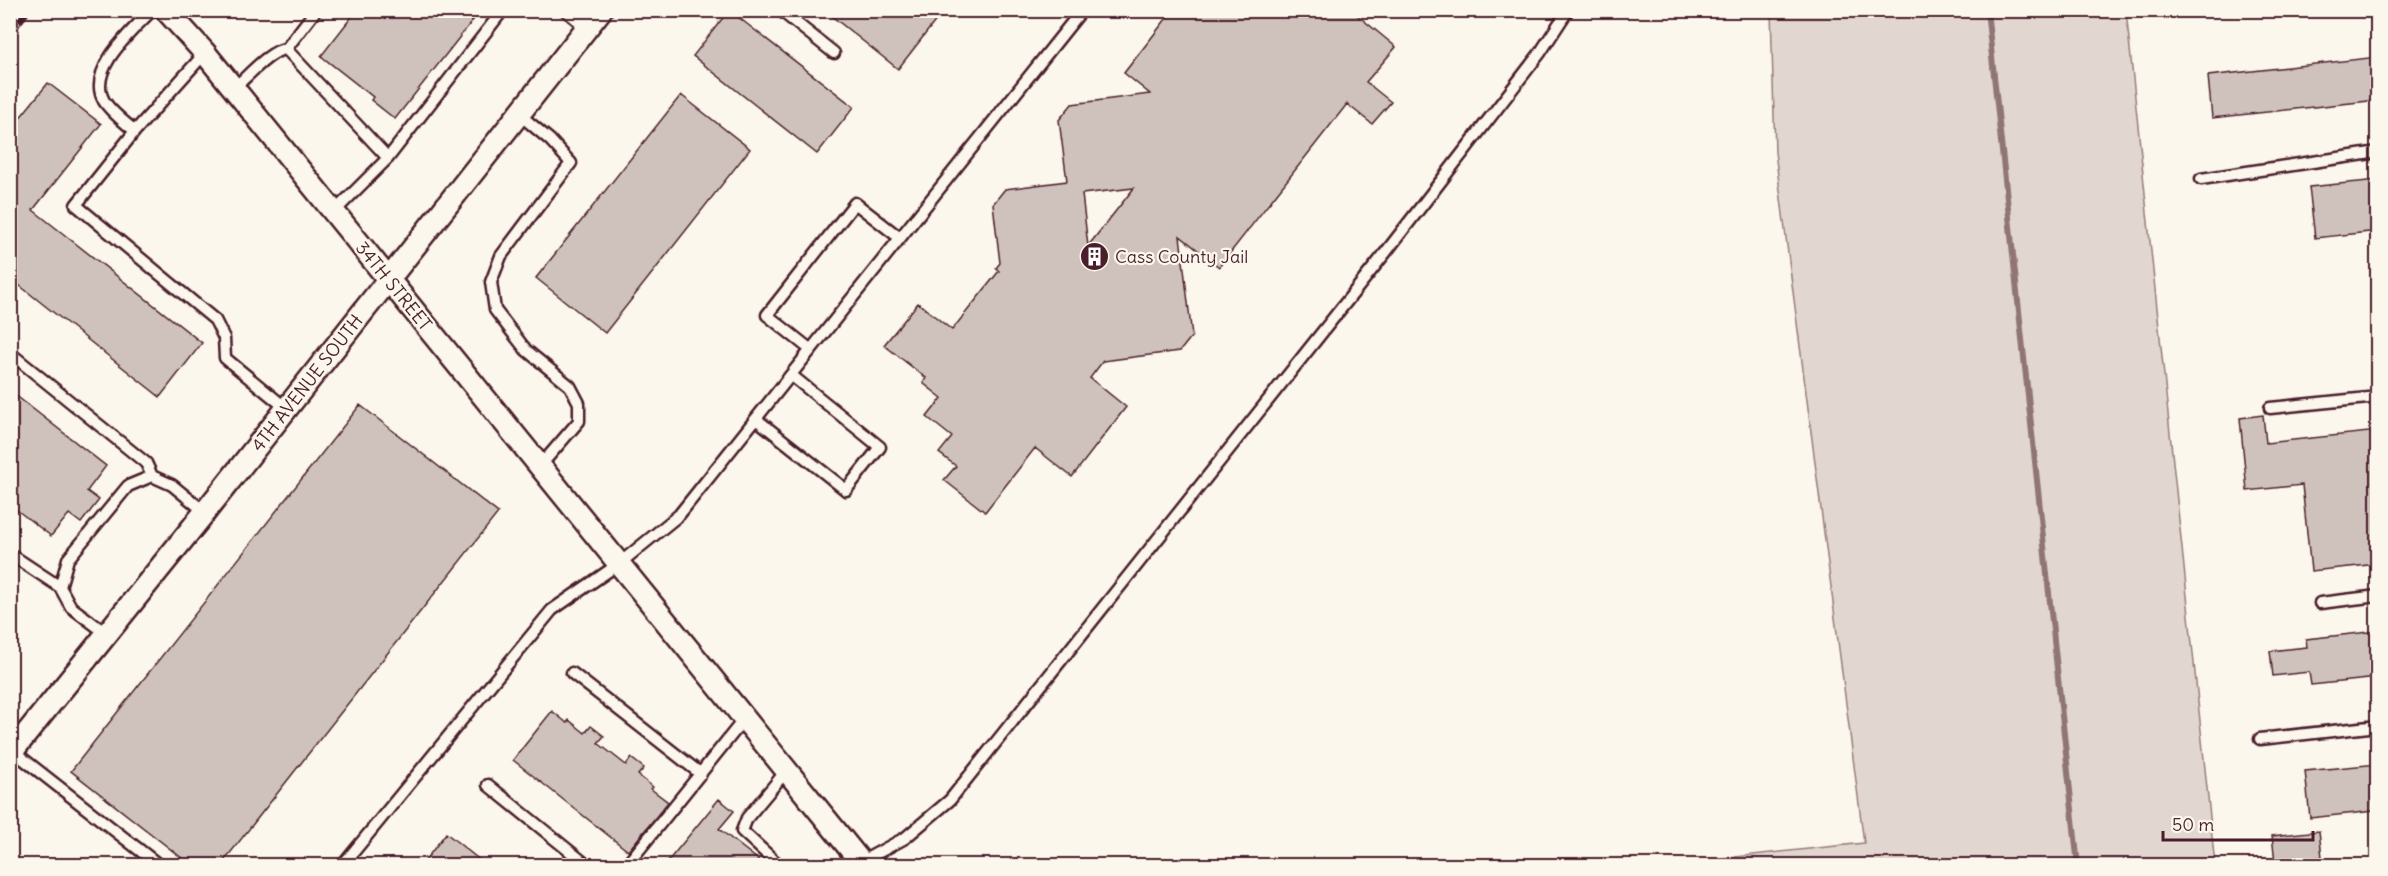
<svg xmlns="http://www.w3.org/2000/svg" width="2388" height="876" viewBox="0 0 2388 876" font-family="Delius,sans-serif">
	<rect width="100%" height="100%" fill="#fbf7ec"/>
	<filter id="ink" filterUnits="userSpaceOnUse"><feTurbulence type="fractalNoise" baseFrequency=".0167" numOctaves="2"/><feDisplacementMap in="SourceGraphic" scale="12" xChannelSelector="R" yChannelSelector="G"/><feConvolveMatrix kernelMatrix="1 2 1 2 8 2 1 2 1" color-interpolation-filters="sRGB"/></filter>
	<g filter="url(#ink)">
		<path fill="#e2d7d0" stroke="#967b7e" stroke-width="1.5" d="M 1771,11 L 2126,11 L 2215,865 L 1721,865 L 1726,858 L 1864,843 L 1775,152 Z"/>
		<g fill="none" stroke-linecap="round" stroke-linejoin="round">
			<path stroke="#907477" stroke-width="6" d="M 1987,10 L 2078,866
				M 2066,866 L 2078,864"/>
		</g>
		<path fill="#cfc2bc" stroke="#4a1f2b" stroke-width="1.5" fill-rule="evenodd" d="M 357,10 L 481,10 L 395,119 L 371,100 L 373,97 L 321,56 Z
			M 729,10 L 854,107 L 817,154 L 693,56 Z
			M 824,10 L 944,10 L 898,69 Z
			M 1173,10 L 1351,10 L 1396,47 L 1366,82 L 1391,102 L 1372,124 L 1347,104 L 1219,267 L 1180,236 L 1192,336 L 1180,351 L 1103,361 L 1090,378 L 1126,407 L 1072,477 L 1035,448 L 985,512 L 944,480 L 956,466 L 939,453 L 952,437 L 927,417 L 942,398 L 923,383 L 926,378 L 884,345 L 918,303 L 952,330 L 999,271 L 996,268 L 1000,263 L 993,204 L 1005,189 L 1067,181 L 1059,120 L 1072,104 L 1150,94 L 1124,73 ZM 1134,188 L 1088,246 L 1082,194 Z
			M 2378,57 L 2378,100 L 2212,118 L 2208,76 Z
			M 48,83 L 101,124 L 33,210 L 202,343 L 160,397 L 10,278 L 10,130 Z
			M 681,95 L 750,149 L 605,333 L 536,278 Z
			M 2378,180 L 2378,231 L 2315,238 L 2309,187 Z
			M 10,391 L 106,466 L 87,491 L 99,500 L 81,523 L 69,514 L 51,536 L 10,505 Z
			M 360,405 L 498,513 L 220,866 L 192,866 L 71,771 Z
			M 2263,415 L 2266,443 L 2378,431 L 2378,564 L 2311,571 L 2302,485 L 2247,491 L 2240,418 Z
			M 2378,631 L 2378,678 L 2311,685 L 2309,672 L 2273,676 L 2270,651 L 2307,647 L 2306,639 Z
			M 552,711 L 567,723 L 569,720 L 585,733 L 591,726 L 604,736 L 598,743 L 626,765 L 631,758 L 644,768 L 638,775 L 653,787 L 651,789 L 668,802 L 628,851 L 513,760 Z
			M 2378,764 L 2378,793 L 2372,794 L 2374,811 L 2310,818 L 2305,771 Z
			M 719,799 L 734,811 L 719,829 L 766,866 L 664,866 Z
			M 2319,831 L 2322,857 L 2275,862 L 2272,836 Z
			M 446,833 L 487,866 L 421,866 Z"/>
		<g fill="none" stroke-linecap="round" stroke-linejoin="round">
			<defs>
				<path id="service" d="M 565,10 L 587,28
					M 780,10 L 834,53
					M 286,49 L 316,10
					M 205,53 L 135,131 L 76,205 L 215,320 L 224,338 L 225,358 L 287,409
					M 233,89 C 245,79 271,49 286,49 L 388,158
					M 519,114 L 550,140 L 571,163 L 501,256 L 491,282 L 495,310 L 526,350 L 570,386 L 579,403 L 579,421 L 541,465
					M 135,131 C 124,122 112,113 104,101 C 86,70 132,31 152,10
					M 2201,179 L 2378,152
					M 334,212 L 388,158 L 503,10
					M 811,350 L 767,315 L 855,203 L 900,238
					M 10,353 L 146,463 L 152,476
					M 2270,408 L 2378,397
					M 756,419 L 846,490 L 880,447 L 791,375
					M 10,554 L 60,587
					M 2320,603 L 2378,596
					M 107,634 L 71,607 L 60,587 L 68,559 L 128,486 L 152,476 L 172,485 L 205,512
					M 572,673 L 701,774
					M 2260,739 L 2378,726
					M 13,751 L 160,866
					M 488,785 L 588,866
					M 861,862 L 905,838 L 950,800 L 1386,252 L 1540,53 L 1568,10
					M 342,866 L 552,610 L 620,563 L 679,515 L 1082,10
					M 626,866 L 745,718
					M 780,866 L 742,831 L 747,818 L 787,770"/>
				<path id="minor" d="M 166,10 L 205,53 L 864,866
					M 10,754 L 205,512 L 601,10"/>
			</defs>
			<use href="#service" stroke="#4a1f2b" stroke-width="15"/>
			<use href="#minor" stroke="#4a1f2b" stroke-width="26"/>
			<use href="#service" stroke="#fbf7ec" stroke-width="10"/>
			<use href="#minor" stroke="#fbf7ec" stroke-width="21"/>
			<defs>
				<path id="rail" d="M 10,33 L 28,10"/>
			</defs>
			<use href="#rail" stroke="#4a1f2b" stroke-width="7"/>
			<use href="#rail" stroke="#fbf7ec" stroke-width="4.5" stroke-dasharray="14" stroke-linecap="butt"/>
		</g>
	</g>
	<defs>
		<symbol id="building-disc" viewBox="-11 -11 22 22"><circle r="9.5" fill="#4a1f2b" stroke="#fbf7ec"/><path d="M-4-6H4V6H1V3H-1V6H-4ZM-2.5-4.3h1.7v1.8h-1.7ZM.8-4.3h1.7v1.8H.8ZM-2.5-1h1.7V.8h-1.7ZM.8-1h1.7V.8H.8Z" fill="#fff"/></symbol>
	</defs>
	<g fill-rule="evenodd">
		<use href="#building-disc" x="1078" y="240" width="33" height="33"/>
	</g>
	<g text-anchor="middle" dominant-baseline="central" stroke-width="4.5" stroke-linejoin="round" paint-order="stroke">
		<g font-size="18" fill="#4a1f2b" stroke="#fbf7ec" text-anchor="start">
			<text x="1115" y="256">Cass County Jail</text>
		</g>
		<g font-size="18" fill="#4a1f2b" stroke="#fbf7ec">
			<text transform="translate(394 286) rotate(51)">34TH STREET</text>
			<text transform="translate(307 383) rotate(-52)">4TH AVENUE SOUTH</text>
		</g>
	</g>
	<rect width="2388" height="876" fill="none" stroke="#fbf7ec" stroke-width="36"/>
	<rect x="18" y="18" width="2352" height="840" fill="none" stroke="#4a1f2b" stroke-width="2" filter="url(#ink)"/>
	<path d="M2163 831v9h150v-9" fill="none" stroke="#4a1f2b" stroke-width="3"/>
	<text x="2172" y="831" font-size="18" fill="#4a1f2b" stroke="#fbf7ec" stroke-width="4.5" paint-order="stroke">50 m</text>
</svg>
